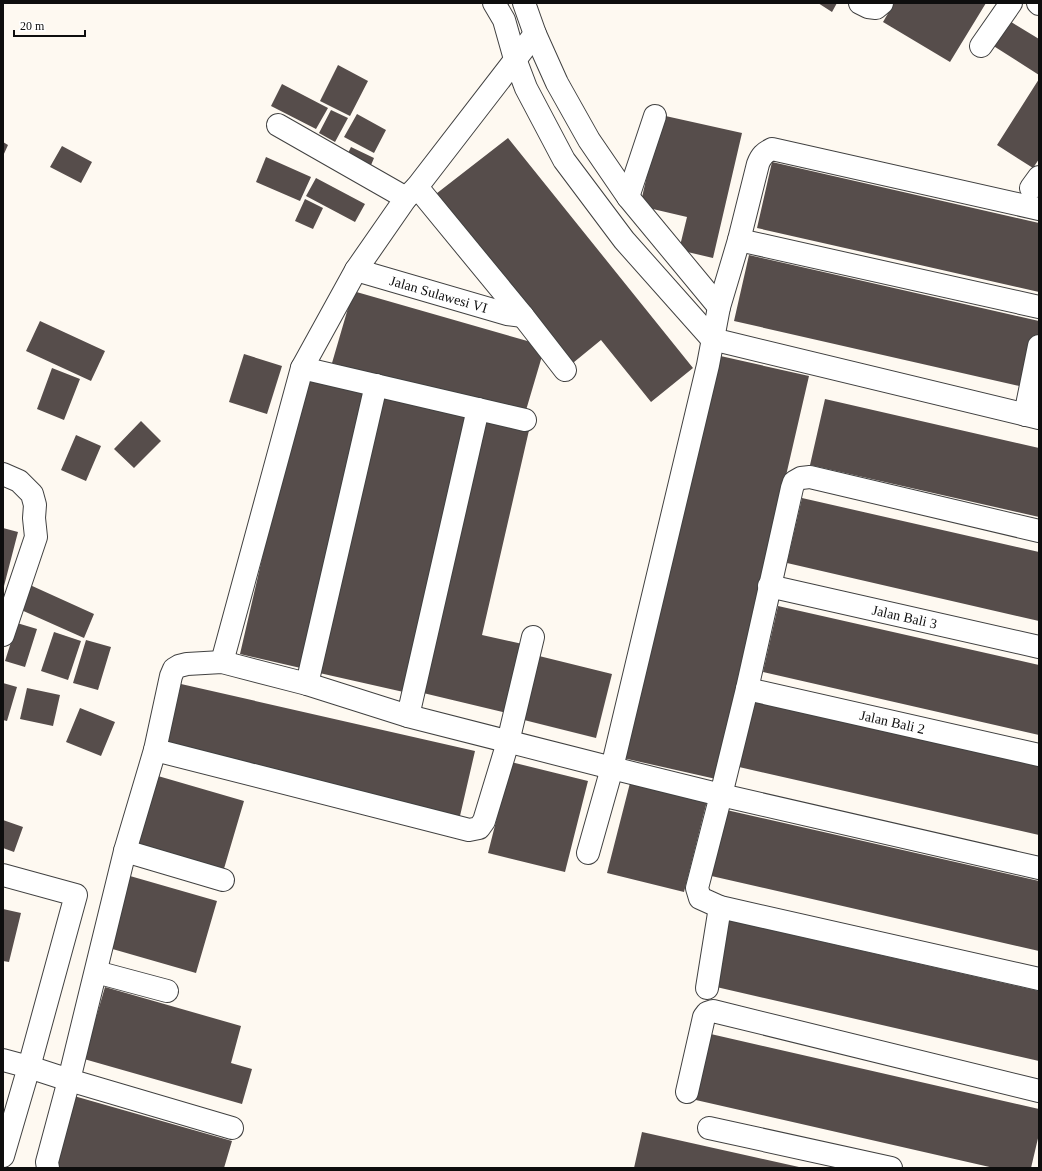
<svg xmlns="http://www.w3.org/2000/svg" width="1042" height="1171" viewBox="0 0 1042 1171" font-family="'Times New Roman',serif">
	<rect width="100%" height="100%" fill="#fef9f1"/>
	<path fill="#564d4b" d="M 818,3 L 837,3 L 832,12 Z
		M 894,3 L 986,3 L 950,62 L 883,22 Z
		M 1008,20 L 1039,39 L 1039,75 L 992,45 Z
		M 338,65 L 368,81 L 350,116 L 320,101 Z
		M 1039,79 L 1039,159 L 1033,168 L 997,145 Z
		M 282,84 L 328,108 L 316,129 L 271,106 Z
		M 331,110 L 348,118 L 335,142 L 319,133 Z
		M 357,114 L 386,130 L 374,153 L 344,137 Z
		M 661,115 L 742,133 L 713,258 L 679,250 L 687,217 L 640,206 Z
		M 508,138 L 693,368 L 651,402 L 601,340 L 568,367 L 432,197 Z
		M 3,142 L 8,145 L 3,156 Z
		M 62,146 L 92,162 L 81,183 L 50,167 Z
		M 351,147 L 374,158 L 369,170 L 345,159 Z
		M 266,157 L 311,177 L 300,201 L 256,182 Z
		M 772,162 L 1039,223 L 1039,292 L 757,228 Z
		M 316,178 L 365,204 L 355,222 L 306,196 Z
		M 305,199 L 323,208 L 313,229 L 295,221 Z
		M 749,255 L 1039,321 L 1039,341 L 1028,388 L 734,321 Z
		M 353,291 L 545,346 L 524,417 L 332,363 Z
		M 40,321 L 105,351 L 91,381 L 26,351 Z
		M 244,354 L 282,366 L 267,414 L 229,402 Z
		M 716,355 L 809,376 L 716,779 L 623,758 Z
		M 52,368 L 80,379 L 64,420 L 37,409 Z
		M 304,377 L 370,393 L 305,669 L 240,654 Z
		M 379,394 L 472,415 L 408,693 L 315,672 Z
		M 825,399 L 1039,448 L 1039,517 L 810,465 Z
		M 482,415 L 530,426 L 482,635 L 527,645 L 511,714 L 419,692 Z
		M 141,421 L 161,441 L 134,468 L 114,449 Z
		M 76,435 L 101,446 L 86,481 L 61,470 Z
		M 802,498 L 1039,552 L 1039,621 L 787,563 Z
		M 3,528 L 18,532 L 4,586 L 3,586 Z
		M 30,585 L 94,614 L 84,638 L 19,609 Z
		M 778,606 L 1039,665 L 1039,735 L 763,672 Z
		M 17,623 L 37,629 L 25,667 L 5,661 Z
		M 54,632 L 81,641 L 68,680 L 41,671 Z
		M 86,640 L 111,647 L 98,690 L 73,683 Z
		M 535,655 L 612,674 L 596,738 L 520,719 Z
		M 3,683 L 17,687 L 7,721 L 3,720 Z
		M 181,684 L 475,751 L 460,816 L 166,750 Z
		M 27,688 L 60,695 L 53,726 L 20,719 Z
		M 754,701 L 1039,766 L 1039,835 L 739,767 Z
		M 80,708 L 115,722 L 101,756 L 66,742 Z
		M 511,762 L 588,781 L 565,872 L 488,853 Z
		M 158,776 L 244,801 L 223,872 L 137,848 Z
		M 630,783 L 707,801 L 684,892 L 607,873 Z
		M 722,809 L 1039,881 L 1039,951 L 707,875 Z
		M 3,820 L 23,827 L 14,852 L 3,848 Z
		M 130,876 L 217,901 L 196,973 L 109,948 Z
		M 3,909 L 21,913 L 9,962 L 3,961 Z
		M 727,920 L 1039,991 L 1039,1061 L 712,986 Z
		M 105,987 L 241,1026 L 231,1063 L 252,1069 L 242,1104 L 84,1059 Z
		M 702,1032 L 1039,1109 L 1039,1134 L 1031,1168 L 994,1168 L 687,1098 Z
		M 74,1096 L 232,1141 L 224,1168 L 55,1168 Z
		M 642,1132 L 799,1167 L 799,1168 L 634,1168 Z"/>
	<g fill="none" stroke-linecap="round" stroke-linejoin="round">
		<defs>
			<g id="street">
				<path d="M 494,3 L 504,20 L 515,59 L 526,88 L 564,160 L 624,240 L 712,339 L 1039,418"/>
				<path d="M 524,3 L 535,34 L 557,83 L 589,140 L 628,197 L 719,307"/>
				<path d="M 860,3 L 868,7 L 876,8 L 882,3"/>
				<path d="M 1038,3 L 1039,4"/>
				<path d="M 981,46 L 1011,3"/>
				<path d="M 278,125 L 406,198"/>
				<path d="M 417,187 L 523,316 L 565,370"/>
				<path d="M 1031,188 L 1039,177"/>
				<path d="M 628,197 L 655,116"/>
				<path d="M 739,240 L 1039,307"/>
				<path id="s1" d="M 356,270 L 507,314 L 523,316"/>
				<path d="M 302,368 L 525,420"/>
				<path d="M 1025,415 L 1039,346"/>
				<path d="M 3,474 L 19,481 L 32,494 L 35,505 L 34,518 L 36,537 L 3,635"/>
				<path d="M 1039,531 L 810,477 L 801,478 L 794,482 L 792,488 L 747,689 L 721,795 L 697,888 L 700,898 L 720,907 L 1039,979"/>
				<path id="s2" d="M 769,586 L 1039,647"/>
				<path d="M 222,662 L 302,368 L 356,270 L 406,198 L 417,187 L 535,34"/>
				<path d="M 307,684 L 376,385"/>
				<path id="s3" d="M 747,689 L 1039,755"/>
				<path d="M 408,716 L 478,409"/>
				<path d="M 155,750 L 469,830 L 479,828 L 484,821 L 508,742 L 533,637"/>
				<path d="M 125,851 L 223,880"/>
				<path d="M 588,853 L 612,768 L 708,365 L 719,307 L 739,240 L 758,164 C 761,156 764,153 772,149 L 1039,209"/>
				<path d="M 3,875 L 76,895 L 29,1067 L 3,1156"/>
				<path d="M 96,972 L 167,991"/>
				<path d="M 707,988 L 720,907"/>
				<path d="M 3,1060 L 29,1067 L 69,1080 L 232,1128"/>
				<path d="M 687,1092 L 704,1017 L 707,1013 L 713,1011 L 1039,1091"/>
				<path d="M 709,1128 L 891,1168"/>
				<path d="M 48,1168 L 47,1162 L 69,1080 L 125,851 L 155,750 L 171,676 L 174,669 L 179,666 L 187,664 L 222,662 L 307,684 L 408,716 L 612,768 L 721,795 L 1039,868"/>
			</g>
		</defs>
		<use href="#street" stroke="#414141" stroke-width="24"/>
		<use href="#street" stroke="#fff" stroke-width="22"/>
	</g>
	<g text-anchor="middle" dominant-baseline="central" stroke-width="4" stroke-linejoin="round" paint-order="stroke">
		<g font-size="14" fill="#0e0e0e" stroke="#fff">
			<text stroke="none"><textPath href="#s1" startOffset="86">Jalan Sulawesi VI</textPath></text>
			<text stroke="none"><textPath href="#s2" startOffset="139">Jalan Bali 3</textPath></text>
			<text stroke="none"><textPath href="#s3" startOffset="149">Jalan Bali 2</textPath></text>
		</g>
	</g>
	<rect width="1042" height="1171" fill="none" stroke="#0e0e0e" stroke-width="8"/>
	<path d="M14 30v6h71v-6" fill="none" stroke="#0e0e0e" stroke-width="2"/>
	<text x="20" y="30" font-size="12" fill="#0e0e0e" stroke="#ffffff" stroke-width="3" paint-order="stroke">20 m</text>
</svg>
